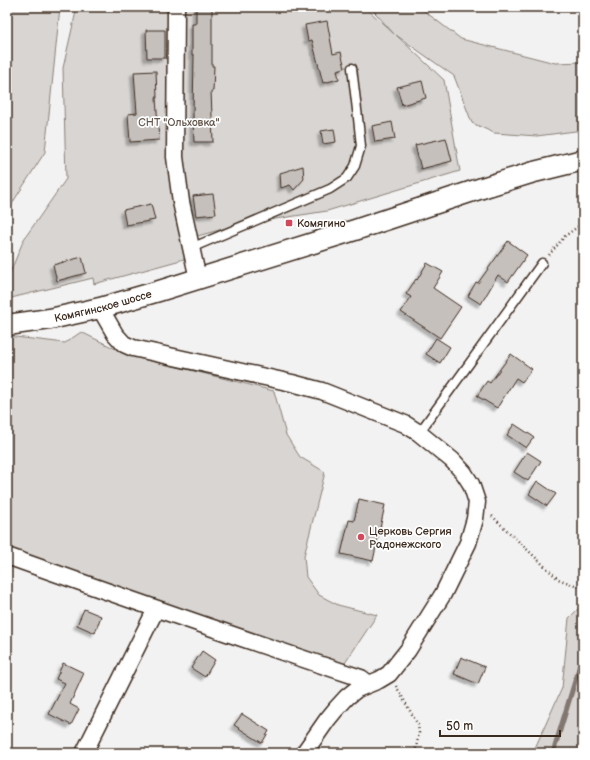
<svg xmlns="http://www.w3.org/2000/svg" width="590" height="760" viewBox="0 0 590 760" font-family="'Balsamiq Sans',sans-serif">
	<defs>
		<filter id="shadow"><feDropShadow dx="-3.5" dy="3.5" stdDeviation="1" flood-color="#0004"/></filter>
	</defs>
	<rect width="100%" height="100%" fill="#f3f2f2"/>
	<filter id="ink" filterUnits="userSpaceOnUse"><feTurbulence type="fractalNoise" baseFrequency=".025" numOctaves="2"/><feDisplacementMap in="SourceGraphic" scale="8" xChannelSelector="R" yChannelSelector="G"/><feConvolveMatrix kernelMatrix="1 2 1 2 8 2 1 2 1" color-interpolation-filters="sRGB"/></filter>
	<g filter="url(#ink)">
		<path fill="#d8d5d2" stroke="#8a8078" d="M 7,7 L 60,7 L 51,95 L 45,152 L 13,202 L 7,220 Z
			M 77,7 L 365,7 L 394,34 L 370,7 L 419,7 L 461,39 L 555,63 L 583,62 L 583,130 L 537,136 L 494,133 L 472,123 L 454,76 L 396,35 L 444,80 L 460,171 L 327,211 L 237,225 L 194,237 L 188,258 L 94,284 L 93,278 L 7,299 L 7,280 L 24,239 L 66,179 L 63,68 Z
			M 81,332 L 126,354 L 274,391 L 286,435 L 300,457 L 325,472 L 304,556 L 306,577 L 319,595 L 338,605 L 377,615 L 341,669 L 7,551 L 7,336 L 65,343 Z
			M 583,604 L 583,741 L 577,753 L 530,753 L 535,748 L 562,688 L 569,618 Z"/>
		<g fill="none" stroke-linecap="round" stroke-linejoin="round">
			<path stroke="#827770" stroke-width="5" d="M 553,753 L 583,655"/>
		</g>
		<path fill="#c6c0bd" stroke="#3b2a1e" filter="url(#shadow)" d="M 196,7 L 212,7 L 212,66 L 214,66 L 213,91 L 211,91 L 213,142 L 194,142 L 193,114 L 194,55 L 192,55 L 192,24 L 196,24 Z
			M 327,21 L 333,54 L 341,52 L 345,68 L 337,70 L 339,79 L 323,83 L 312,40 L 308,41 L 305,25 Z
			M 146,30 L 165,30 L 165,58 L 147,58 Z
			M 156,71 L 157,98 L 156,98 L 159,140 L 130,142 L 128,114 L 137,113 L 134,72 Z
			M 422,81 L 426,98 L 402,105 L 397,87 Z
			M 392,122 L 395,139 L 375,142 L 372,126 Z
			M 334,129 L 336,142 L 323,144 L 321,131 Z
			M 446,138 L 452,161 L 421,169 L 415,145 Z
			M 303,166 L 304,179 L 294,190 L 290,185 L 281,188 L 280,173 Z
			M 213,194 L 216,214 L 196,216 L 193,196 Z
			M 151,204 L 155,220 L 126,225 L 123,210 Z
			M 508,241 L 527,255 L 508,282 L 498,275 L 481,304 L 468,296 L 476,282 L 478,283 Z
			M 82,257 L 86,273 L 57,281 L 53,265 Z
			M 427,263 L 443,272 L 433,288 L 461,307 L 440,338 L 401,312 L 411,297 L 406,294 L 416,279 L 417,280 Z
			M 436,338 L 450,347 L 440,363 L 426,354 Z
			M 511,354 L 532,369 L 522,382 L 516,378 L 497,408 L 477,396 L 487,381 L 490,383 Z
			M 514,424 L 534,437 L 526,448 L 507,435 Z
			M 527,452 L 541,461 L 528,481 L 514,472 Z
			M 537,481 L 556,494 L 547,506 L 529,494 Z
			M 359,499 L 385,505 L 373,561 L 341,554 L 349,520 L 354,521 Z
			M 84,609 L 101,616 L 95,633 L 77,625 Z
			M 202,651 L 215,660 L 205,677 L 191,668 Z
			M 461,657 L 485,667 L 478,684 L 454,674 Z
			M 63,663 L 84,673 L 70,704 L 79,709 L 71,725 L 49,714 L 65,683 L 56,679 Z
			M 242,714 L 269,731 L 262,743 L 234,725 Z"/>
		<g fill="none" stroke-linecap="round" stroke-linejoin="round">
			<defs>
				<path id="service" d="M 191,248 L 330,189 L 347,178 L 355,166 L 361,146 L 358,118 L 352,68
					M 419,433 L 542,263"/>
				<path id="minor" d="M 176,7 L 175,157 L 181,202 L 198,279
					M 100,308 L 115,334 L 124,344 L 133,348 L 292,383 L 322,391 L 405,424 L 419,433 L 452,460 L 464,473 L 471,484 L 477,502 L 475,519 L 468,543 L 443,594 L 408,650 L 389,674 L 379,680 L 357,689 L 347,697 L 336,709 L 327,720 L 304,753
					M 7,556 C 125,598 242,639 361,678 L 369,684
					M 84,753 L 156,609"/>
				<g id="tertiary">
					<path id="s1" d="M 7,325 L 50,319 L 100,308 L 159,291 L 355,230 L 485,187 L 534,172 L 583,160"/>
				</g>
			</defs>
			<use href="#service" stroke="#3b2a1e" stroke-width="11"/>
			<use href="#minor" stroke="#3b2a1e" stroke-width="19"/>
			<use href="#tertiary" stroke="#3b2a1e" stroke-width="23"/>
			<path stroke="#3b2a1e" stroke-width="2.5" stroke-dasharray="1 3" stroke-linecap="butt" d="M 549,255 L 565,236 L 583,223
				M 492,516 L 558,579 L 583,588
				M 396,686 L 418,725 L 419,733 L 415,753"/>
			<use href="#service" stroke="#fff" stroke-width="8"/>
			<use href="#minor" stroke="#fff" stroke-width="16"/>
			<use href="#tertiary" stroke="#fff" stroke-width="20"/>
		</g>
	</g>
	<g fill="#d1495b" stroke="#fff" stroke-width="1.5">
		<rect x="285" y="219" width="8" height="8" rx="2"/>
		<circle cx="361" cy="537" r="4"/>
	</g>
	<g text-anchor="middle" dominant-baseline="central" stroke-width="3.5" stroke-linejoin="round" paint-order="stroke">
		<g font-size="11" fill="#62554b" stroke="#fff">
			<text x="179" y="122">СНТ "Ольховка"</text>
		</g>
		<g font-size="11" fill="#3b2a1e" stroke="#fff" text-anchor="start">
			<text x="297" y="223">Комягино</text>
			<text x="369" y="531">Церковь Сергия<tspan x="369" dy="13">Радонежского</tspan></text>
		</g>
		<g font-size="11" fill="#3b2a1e" stroke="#fff">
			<text stroke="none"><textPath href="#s1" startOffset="98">Комягинское шоссе</textPath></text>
		</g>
	</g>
	<rect width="590" height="760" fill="none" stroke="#fff" stroke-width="24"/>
	<rect x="12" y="12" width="566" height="736" fill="none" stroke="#3b2a1e" stroke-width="1.5" filter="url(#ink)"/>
	<path d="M440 730v6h120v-6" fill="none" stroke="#3b2a1e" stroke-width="2"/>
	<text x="446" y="730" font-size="12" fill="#3b2a1e" stroke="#ffffff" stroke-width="3" paint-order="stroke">50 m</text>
</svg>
